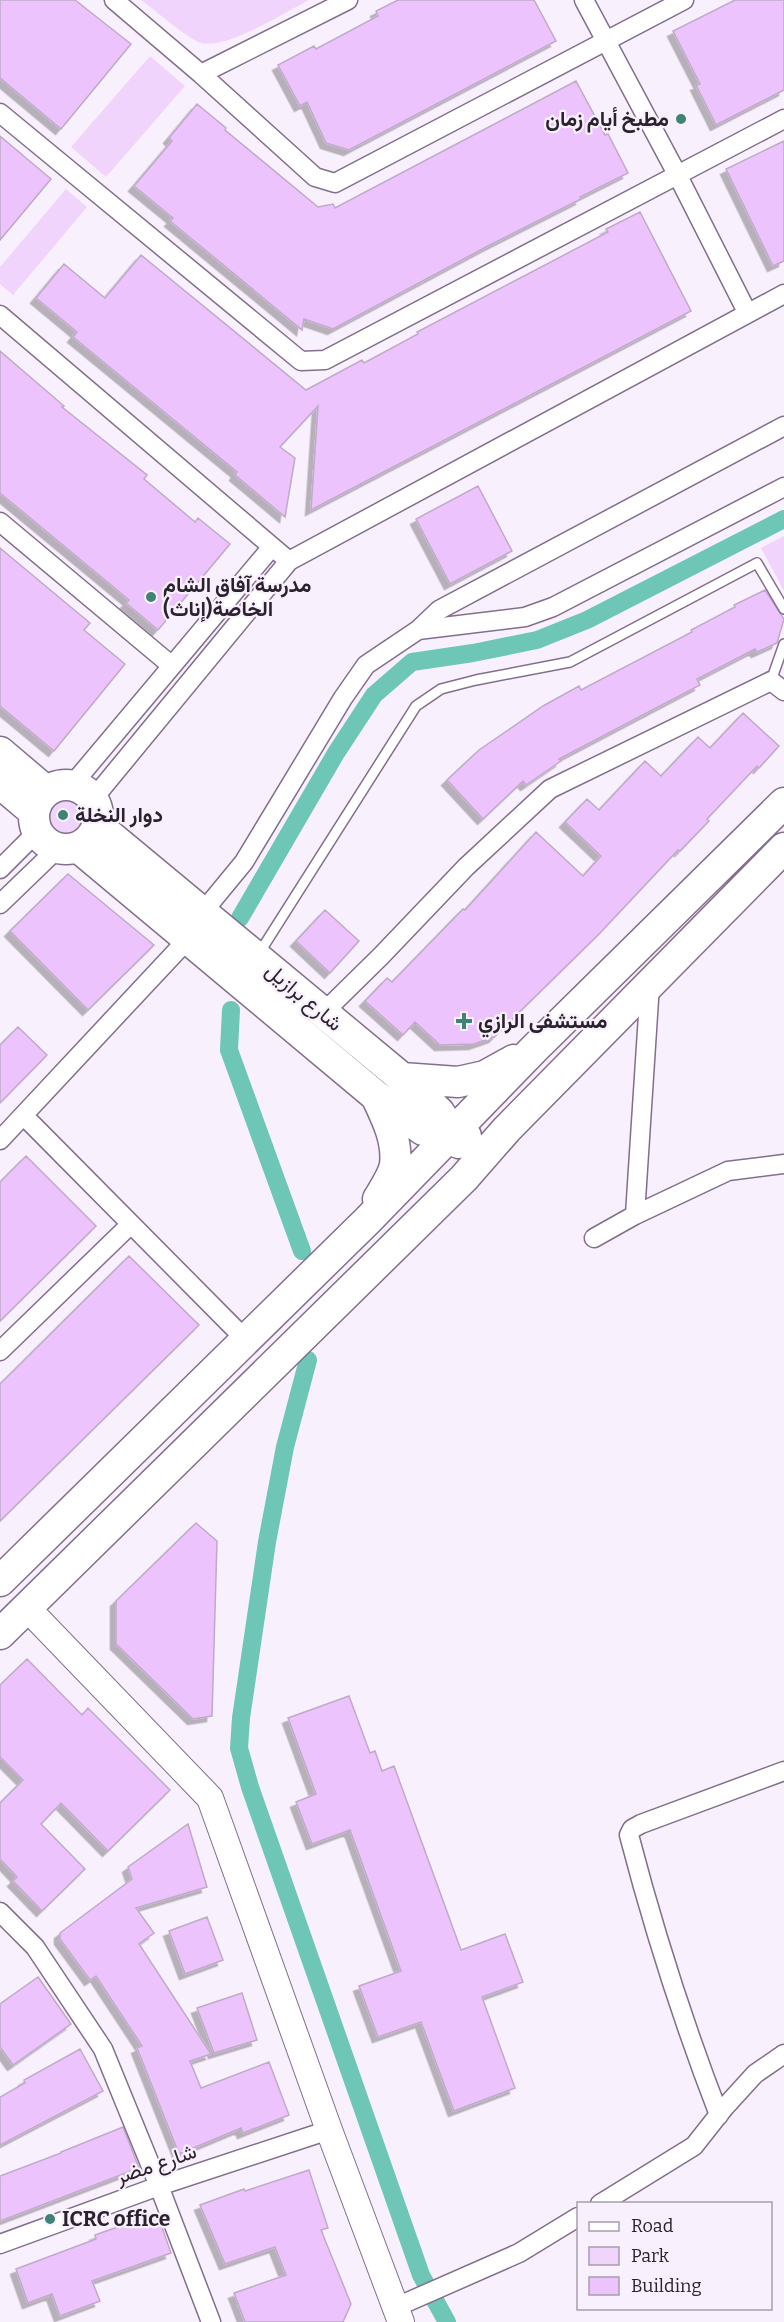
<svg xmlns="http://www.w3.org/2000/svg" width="784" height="2322" viewBox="0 0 784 2322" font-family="Bitter,Vazirmatn,serif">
	<defs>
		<filter id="shadow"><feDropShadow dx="-5.5" dy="5.5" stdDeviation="0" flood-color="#0004"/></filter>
	</defs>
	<rect width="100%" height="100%" fill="#f9f0fd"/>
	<path fill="#f0d4fc" d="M 141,0 L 309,0 C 286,12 221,53 198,42 C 182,34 156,11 141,0 Z
		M 150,56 L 185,86 L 106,177 L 71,147 Z
		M 66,189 L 87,207 L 13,295 L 0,284 L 0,267 Z
		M 784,536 L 784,591 L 761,548 Z
		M47 817a19 19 0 1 1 38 0a19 19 0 1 1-38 0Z"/>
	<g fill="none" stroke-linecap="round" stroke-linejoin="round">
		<path stroke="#6dc6b6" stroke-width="18" d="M 240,918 L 336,753 L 374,695 L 412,662 L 473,653 L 537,640 L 587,620 L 784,519
			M 231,1010 L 229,1050 L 302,1251
			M 308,1360 L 285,1447 L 267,1542 L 241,1718 L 239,1748 L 250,1787 L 421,2275 L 447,2322"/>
	</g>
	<path fill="#ecc3fd" stroke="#bfaac8" stroke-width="1.5" filter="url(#shadow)" d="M 0,0 L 75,0 L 131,44 L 61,129 L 0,78 Z
		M 398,0 L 534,0 L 556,41 L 349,150 L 326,143 L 307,102 L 300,106 L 278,65 L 314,46 L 316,49 L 378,16 L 376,11 Z
		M 735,0 L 784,0 L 784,90 L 716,125 L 696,85 L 700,84 L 673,31 Z
		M 576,81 L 605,135 L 608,134 L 628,173 L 580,197 L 581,199 L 486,247 L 333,329 L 304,319 L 302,330 L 170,221 L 173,218 L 134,186 L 172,141 L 169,138 L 197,104 L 226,128 L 225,130 L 318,207 L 333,204 L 335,208 Z
		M 0,136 L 51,179 L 0,240 Z
		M 784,141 L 784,261 L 773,266 L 726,169 Z
		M 640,212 L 691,311 L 311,510 L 318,406 L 280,447 L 295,458 L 285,517 L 235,475 L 237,472 L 73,337 L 77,332 L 36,298 L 64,264 L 105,298 L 141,255 L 306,390 L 362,360 L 364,363 L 418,334 L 417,332 L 608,232 L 606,229 Z
		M 0,351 L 64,406 L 62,407 L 147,475 L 144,479 L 195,522 L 198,518 L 230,544 L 158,630 L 126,603 L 129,600 L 0,493 Z
		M 478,486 L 512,551 L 450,584 L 416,519 Z
		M 0,548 L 90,623 L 84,630 L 125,664 L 54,751 L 0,706 Z
		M 765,590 L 784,619 L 777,643 L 757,652 L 755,649 L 697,679 L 700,685 L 559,759 L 561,761 L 526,785 L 523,781 L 483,819 L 447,780 L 479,750 L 543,706 L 579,686 L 581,690 L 692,632 L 691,630 L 735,607 L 734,605 Z
		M 743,713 L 779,746 L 759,768 L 757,766 L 707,819 L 709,821 L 680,851 L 678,850 L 600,933 L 494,1037 L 474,1044 L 440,1045 L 415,1022 L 403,1035 L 365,1001 L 387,978 L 392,982 L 463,909 L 465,910 L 536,832 L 583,876 L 601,856 L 565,822 L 587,799 L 599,810 L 645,761 L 661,776 L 698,737 L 710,748 Z
		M 68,874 L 154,945 L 88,1010 L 10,931 Z
		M 325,910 L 359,941 L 330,973 L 296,941 Z
		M 18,1027 L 47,1055 L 0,1103 L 0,1045 Z
		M 26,1156 L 96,1226 L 0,1321 L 0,1182 Z
		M 129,1256 L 199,1325 L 0,1521 L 0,1384 Z
		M 196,1523 L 217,1541 L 212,1716 L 193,1719 L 116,1644 L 116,1601 Z
		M 27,1659 L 82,1715 L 88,1708 L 170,1790 L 108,1851 L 61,1803 L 41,1824 L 85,1869 L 42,1911 L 13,1881 L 17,1877 L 0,1859 L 0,1803 L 23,1780 L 0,1757 L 0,1685 Z
		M 349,1696 L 370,1753 L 375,1751 L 382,1771 L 394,1766 L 461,1950 L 505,1934 L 523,1982 L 482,1997 L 515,2088 L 454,2111 L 421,2022 L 378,2037 L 359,1986 L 401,1971 L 350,1830 L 312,1844 L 296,1802 L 316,1794 L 288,1718 Z
		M 188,1824 L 207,1887 L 136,1908 L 154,1933 L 139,1944 L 211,2054 L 190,2061 L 201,2088 L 269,2062 L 289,2115 L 243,2133 L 241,2128 L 179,2154 L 137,2048 L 142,2046 L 96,1976 L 90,1980 L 60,1939 L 60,1933 L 132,1879 L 128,1867 Z
		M 207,1917 L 223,1960 L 185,1974 L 169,1931 Z
		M 38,1977 L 71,2024 L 13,2065 L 0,2047 L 0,2004 Z
		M 242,1993 L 257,2040 L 214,2053 L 197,2008 Z
		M 80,2049 L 103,2091 L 0,2145 L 0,2097 L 25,2083 L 24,2080 Z
		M 123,2127 L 139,2168 L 0,2221 L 0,2176 L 61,2153 L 61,2152 Z
		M 309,2170 L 328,2228 L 321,2230 L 351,2304 L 343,2322 L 245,2322 L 234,2293 L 286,2275 L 275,2247 L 225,2264 L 200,2205 L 244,2189 L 245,2191 Z
		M 157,2213 L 171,2253 L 92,2281 L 100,2301 L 60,2316 L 52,2294 L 28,2303 L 16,2269 L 96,2239 L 95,2235 Z"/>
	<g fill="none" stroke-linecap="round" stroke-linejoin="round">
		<defs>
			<path id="service" d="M 771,681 L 784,644
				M 258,955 L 416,706 L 441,689 L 476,680 L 570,662 L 757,563 L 784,609"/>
			<path id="minor" d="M 114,0 L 201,74 L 315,177 L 335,183 L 684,0
				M 584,0 L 677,174 L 747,312
				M 201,74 L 348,0
				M 0,113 L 301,361 L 325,360 L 784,119
				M 0,315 L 289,561
				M 0,522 L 172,666
				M 418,630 L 439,610 L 784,426
				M 72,785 L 271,548
				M 93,799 L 289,561 L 784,294
				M 0,869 L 36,833
				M 0,904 L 57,849
				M 202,913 L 244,862 L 343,698 L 366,665 L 418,630 L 525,617 L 553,607 L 784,487
				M 650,984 L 635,1215 L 728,1171 L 784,1164
				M 323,1013 L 381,956 L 466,867 L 550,789 L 771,681 L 784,691
				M 24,1116 L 246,1340
				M 0,1140 L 187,940
				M 594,1238 L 635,1215
				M 0,1351 L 131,1224
				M 0,1912 L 35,1947 L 103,2049 L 159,2186 L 211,2322
				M 719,2115 C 683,2022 654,1931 629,1835 L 632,1829 L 641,1824 L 784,1771
				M 600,2204 L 694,2146 L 724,2108 L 755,2074 L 784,2054
				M 0,2244 L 159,2186 L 329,2130
				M 394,2308 L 519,2253 L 578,2217"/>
			<path id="secondary" d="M 26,1607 L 210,1798 L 329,2130 L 401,2322"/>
			<path id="trunk" d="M 0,752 L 46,791
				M 0,783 L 33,811
				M34 817a32 32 0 1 1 64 0a32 32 0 1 1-64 0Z
				M 97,825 L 402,1078 L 439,1112 L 459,1143
				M 78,847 L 376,1096 L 423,1130 L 466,1136
				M 402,1078 L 458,1082 L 485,1076 L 514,1060
				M 376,1096 C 386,1117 398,1140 395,1165 C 393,1176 384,1189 378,1199
				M 0,1581 L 368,1220 L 535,1048 L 784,803
				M 0,1634 L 464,1178 L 507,1129 L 784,848"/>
		</defs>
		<use href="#service" stroke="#826f8b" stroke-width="12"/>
		<use href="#minor" stroke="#826f8b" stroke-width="21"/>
		<use href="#secondary" stroke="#826f8b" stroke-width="28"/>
		<use href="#trunk" stroke="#826f8b" stroke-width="33"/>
		<use href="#service" stroke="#fff" stroke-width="9"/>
		<use href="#minor" stroke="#fff" stroke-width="18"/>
		<use href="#secondary" stroke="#fff" stroke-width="26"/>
		<use href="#trunk" stroke="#fff" stroke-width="30"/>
	</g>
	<g fill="#3f8377" stroke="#f9f0fd" stroke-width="2">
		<circle cx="681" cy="119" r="6"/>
		<circle cx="151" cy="597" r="6"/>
		<circle cx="63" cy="815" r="6"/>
		<path d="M461 1012h6v6h6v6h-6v6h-6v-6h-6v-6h6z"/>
		<circle cx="50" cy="2219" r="6"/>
	</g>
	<g text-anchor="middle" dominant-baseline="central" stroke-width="4.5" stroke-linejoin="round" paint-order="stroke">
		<g font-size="21" font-weight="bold" fill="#2a222d" stroke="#f9f0fd" text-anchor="start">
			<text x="669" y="119" text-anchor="end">مطبخ أيام زمان</text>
			<text x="163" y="585">مدرسة آفاق الشام<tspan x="163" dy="24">الخاصة(إناث)</tspan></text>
			<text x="75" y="815">دوار النخلة</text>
			<text x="478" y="1021">مستشفى الرازي</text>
			<text x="62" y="2219">ICRC office</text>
		</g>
		<g font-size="21" fill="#2a222d" stroke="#f9f0fd">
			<text transform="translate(304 997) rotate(40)">شارع برازيل</text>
			<text transform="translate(156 2164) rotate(-19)">شارع مضر</text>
		</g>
	</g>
	<rect x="577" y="2202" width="195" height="108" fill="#f9f0fd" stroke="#a69eaa" stroke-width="1.5"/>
	<rect x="589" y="2222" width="30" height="9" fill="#ffffff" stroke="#a69eaa" stroke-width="1.5"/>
	<text x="631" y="2232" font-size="18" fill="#2a222d">Road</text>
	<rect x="589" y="2247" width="30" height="18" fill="#f0d4fc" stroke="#a69eaa" stroke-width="1.5"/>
	<text x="631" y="2262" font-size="18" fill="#2a222d">Park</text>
	<rect x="589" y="2277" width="30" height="18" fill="#ecc3fd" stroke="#a69eaa" stroke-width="1.5"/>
	<text x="631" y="2292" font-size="18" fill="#2a222d">Building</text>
</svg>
